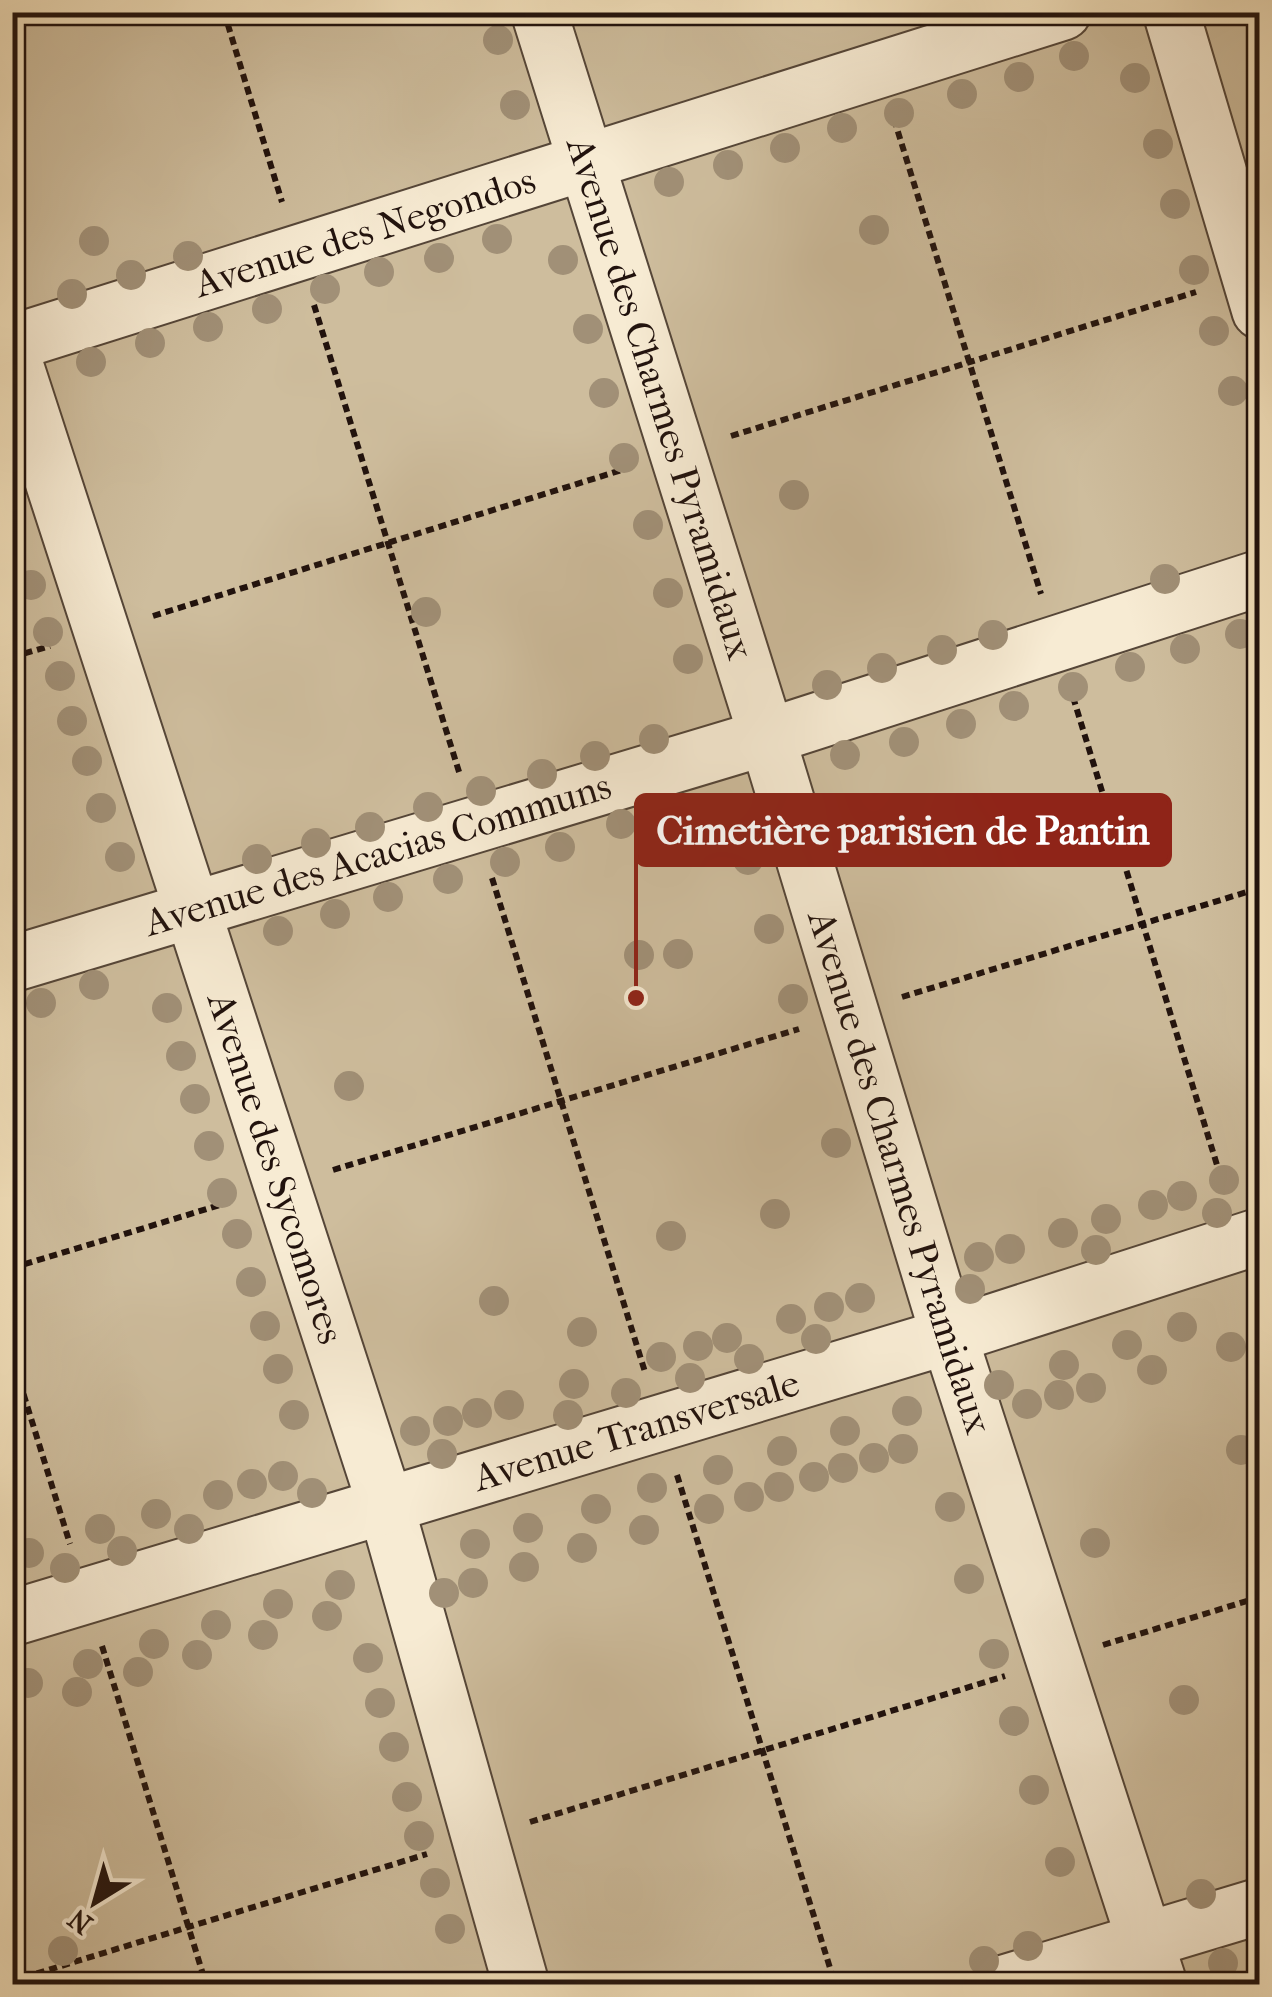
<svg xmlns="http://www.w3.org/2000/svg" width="1272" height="1997" viewBox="0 0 1272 1997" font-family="'IM FELL French Canon',serif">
	<rect width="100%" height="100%" fill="#f2e0bb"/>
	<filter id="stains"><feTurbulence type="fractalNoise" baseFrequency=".002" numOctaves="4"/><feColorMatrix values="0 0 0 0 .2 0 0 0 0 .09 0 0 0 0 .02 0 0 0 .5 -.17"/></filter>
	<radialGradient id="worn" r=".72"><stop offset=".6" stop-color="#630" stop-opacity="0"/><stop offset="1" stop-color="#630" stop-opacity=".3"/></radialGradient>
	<path fill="#cebd9d" stroke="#786855" stroke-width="2.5" d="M 13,13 L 1259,13 L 1259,1984 L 13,1984 Z"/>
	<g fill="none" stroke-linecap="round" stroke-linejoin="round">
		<defs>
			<g id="minor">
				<path id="s1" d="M 539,12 L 767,737 L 949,1336 L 1159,1984"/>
				<path d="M 1171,12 L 1260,311"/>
				<path id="s2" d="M 12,343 L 1063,12"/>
				<path id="s3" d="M 12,355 L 385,1503 L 521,1984"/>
				<path id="s4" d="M 12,964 L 767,737 L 1260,578"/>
				<path id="s5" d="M 12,1618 L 949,1336 L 1260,1236"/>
				<path d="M 1001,1984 L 1260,1906"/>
			</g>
		</defs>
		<use href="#minor" stroke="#554638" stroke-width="59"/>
		<path stroke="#21120d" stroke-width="6" stroke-dasharray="8 5" stroke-linecap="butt" d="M 224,12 L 282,202
			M 12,21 L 39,12
			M 894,119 L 1041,594
			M 314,305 L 460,775
			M 731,436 L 1196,292
			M 153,616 L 628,468
			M 12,657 L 50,646
			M 1073,697 L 1225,1191
			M 492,878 L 645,1372
			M 902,997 L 1260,888
			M 333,1170 L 799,1029
			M 12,1268 L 230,1202
			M 12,1357 L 70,1544
			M 677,1475 L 835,1984
			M 1103,1645 L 1260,1597
			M 102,1646 L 206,1984
			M 530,1822 L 1005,1676
			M 12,1981 L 427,1854"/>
		<use href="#minor" stroke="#f7ebd3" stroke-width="55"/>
	</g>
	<g fill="#a19077">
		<circle cx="498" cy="40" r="15"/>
		<circle cx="1074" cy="56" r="15"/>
		<circle cx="1019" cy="77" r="15"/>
		<circle cx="1135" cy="78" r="15"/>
		<circle cx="962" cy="94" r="15"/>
		<circle cx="515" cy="105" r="15"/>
		<circle cx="899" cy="113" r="15"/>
		<circle cx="842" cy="128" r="15"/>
		<circle cx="1158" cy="144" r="15"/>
		<circle cx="785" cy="148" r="15"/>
		<circle cx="728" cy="165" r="15"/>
		<circle cx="669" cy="182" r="15"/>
		<circle cx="1175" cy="204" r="15"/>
		<circle cx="874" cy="230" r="15"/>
		<circle cx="497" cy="239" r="15"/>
		<circle cx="94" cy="241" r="15"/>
		<circle cx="188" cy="256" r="15"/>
		<circle cx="439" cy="258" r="15"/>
		<circle cx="563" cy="260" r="15"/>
		<circle cx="1194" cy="270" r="15"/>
		<circle cx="379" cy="272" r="15"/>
		<circle cx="131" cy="275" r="15"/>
		<circle cx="325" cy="289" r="15"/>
		<circle cx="72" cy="294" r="15"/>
		<circle cx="267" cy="309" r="15"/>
		<circle cx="208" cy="327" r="15"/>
		<circle cx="588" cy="329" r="15"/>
		<circle cx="1214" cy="331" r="15"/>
		<circle cx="150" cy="343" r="15"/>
		<circle cx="91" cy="362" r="15"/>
		<circle cx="1233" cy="391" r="15"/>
		<circle cx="604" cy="393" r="15"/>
		<circle cx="624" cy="458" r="15"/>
		<circle cx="794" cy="495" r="15"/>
		<circle cx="648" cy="525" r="15"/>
		<circle cx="1165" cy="579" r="15"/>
		<circle cx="31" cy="585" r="15"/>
		<circle cx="668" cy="593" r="15"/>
		<circle cx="426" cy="612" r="15"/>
		<circle cx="48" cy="632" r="15"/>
		<circle cx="1240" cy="634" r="15"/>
		<circle cx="993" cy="635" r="15"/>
		<circle cx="1185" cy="649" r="15"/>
		<circle cx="942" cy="650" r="15"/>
		<circle cx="688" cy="659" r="15"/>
		<circle cx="1130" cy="667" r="15"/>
		<circle cx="882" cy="668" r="15"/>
		<circle cx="60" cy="676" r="15"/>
		<circle cx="827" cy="685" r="15"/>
		<circle cx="1073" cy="687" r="15"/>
		<circle cx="1014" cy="706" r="15"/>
		<circle cx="72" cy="721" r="15"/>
		<circle cx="961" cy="724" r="15"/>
		<circle cx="654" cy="739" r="15"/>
		<circle cx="904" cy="742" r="15"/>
		<circle cx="845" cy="755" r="15"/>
		<circle cx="595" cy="756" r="15"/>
		<circle cx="87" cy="761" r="15"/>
		<circle cx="542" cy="774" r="15"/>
		<circle cx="481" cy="791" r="15"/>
		<circle cx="428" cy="807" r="15"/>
		<circle cx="101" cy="808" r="15"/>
		<circle cx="674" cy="808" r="15"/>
		<circle cx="621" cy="824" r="15"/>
		<circle cx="370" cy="827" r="15"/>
		<circle cx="316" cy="843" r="15"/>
		<circle cx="560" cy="847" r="15"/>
		<circle cx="120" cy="857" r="15"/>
		<circle cx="257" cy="859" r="15"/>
		<circle cx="748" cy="860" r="15"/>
		<circle cx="505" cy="862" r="15"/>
		<circle cx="448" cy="879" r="15"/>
		<circle cx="388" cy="897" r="15"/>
		<circle cx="335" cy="914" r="15"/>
		<circle cx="769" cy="929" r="15"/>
		<circle cx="278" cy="931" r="15"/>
		<circle cx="678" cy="954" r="15"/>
		<circle cx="639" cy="955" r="15"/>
		<circle cx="94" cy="985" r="15"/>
		<circle cx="793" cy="999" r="15"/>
		<circle cx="41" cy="1003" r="15"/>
		<circle cx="167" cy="1008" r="15"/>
		<circle cx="181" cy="1056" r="15"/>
		<circle cx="349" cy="1086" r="15"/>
		<circle cx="195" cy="1099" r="15"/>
		<circle cx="836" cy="1143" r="15"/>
		<circle cx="209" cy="1146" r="15"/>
		<circle cx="1224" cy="1180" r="15"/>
		<circle cx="222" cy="1193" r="15"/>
		<circle cx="1182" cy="1196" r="15"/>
		<circle cx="1153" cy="1205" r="15"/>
		<circle cx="1217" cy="1213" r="15"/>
		<circle cx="775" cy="1214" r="15"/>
		<circle cx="1106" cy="1219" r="15"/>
		<circle cx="1063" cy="1233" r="15"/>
		<circle cx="237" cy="1234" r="15"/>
		<circle cx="671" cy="1236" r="15"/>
		<circle cx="1010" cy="1249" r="15"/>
		<circle cx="1096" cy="1250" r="15"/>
		<circle cx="979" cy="1257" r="15"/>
		<circle cx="251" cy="1282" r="15"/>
		<circle cx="970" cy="1289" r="15"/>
		<circle cx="860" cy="1298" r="15"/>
		<circle cx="494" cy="1301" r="15"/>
		<circle cx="829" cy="1307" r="15"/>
		<circle cx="791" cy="1319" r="15"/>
		<circle cx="265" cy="1326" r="15"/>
		<circle cx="1182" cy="1327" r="15"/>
		<circle cx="582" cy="1332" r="15"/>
		<circle cx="727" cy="1338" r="15"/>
		<circle cx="816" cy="1339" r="15"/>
		<circle cx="1127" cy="1345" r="15"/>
		<circle cx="698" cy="1346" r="15"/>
		<circle cx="1231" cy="1347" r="15"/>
		<circle cx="661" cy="1357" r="15"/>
		<circle cx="749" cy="1359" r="15"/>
		<circle cx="1064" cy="1365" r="15"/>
		<circle cx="278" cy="1369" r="15"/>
		<circle cx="1152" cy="1370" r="15"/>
		<circle cx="690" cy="1378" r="15"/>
		<circle cx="574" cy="1384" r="15"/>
		<circle cx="999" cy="1385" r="15"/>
		<circle cx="1091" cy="1388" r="15"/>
		<circle cx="626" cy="1393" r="15"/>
		<circle cx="1059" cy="1395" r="15"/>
		<circle cx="1027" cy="1404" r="15"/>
		<circle cx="509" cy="1405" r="15"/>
		<circle cx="907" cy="1411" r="15"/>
		<circle cx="477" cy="1413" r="15"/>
		<circle cx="294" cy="1415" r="15"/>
		<circle cx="568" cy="1415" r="15"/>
		<circle cx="448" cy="1421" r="15"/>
		<circle cx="415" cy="1431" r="15"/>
		<circle cx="845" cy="1431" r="15"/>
		<circle cx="903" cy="1449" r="15"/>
		<circle cx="1241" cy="1450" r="15"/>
		<circle cx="782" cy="1451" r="15"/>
		<circle cx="442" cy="1454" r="15"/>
		<circle cx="874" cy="1458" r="15"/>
		<circle cx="843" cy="1468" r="15"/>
		<circle cx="718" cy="1470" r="15"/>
		<circle cx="283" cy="1476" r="15"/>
		<circle cx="814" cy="1477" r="15"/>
		<circle cx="252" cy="1484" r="15"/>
		<circle cx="779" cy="1487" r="15"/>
		<circle cx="652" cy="1488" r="15"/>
		<circle cx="312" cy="1493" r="15"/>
		<circle cx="218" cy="1495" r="15"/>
		<circle cx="749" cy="1497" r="15"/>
		<circle cx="950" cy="1507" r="15"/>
		<circle cx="596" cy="1509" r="15"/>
		<circle cx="709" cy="1509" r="15"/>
		<circle cx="156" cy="1514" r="15"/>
		<circle cx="528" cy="1528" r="15"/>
		<circle cx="100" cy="1529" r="15"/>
		<circle cx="189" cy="1529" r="15"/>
		<circle cx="644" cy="1530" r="15"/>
		<circle cx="1095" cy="1543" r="15"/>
		<circle cx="475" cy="1544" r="15"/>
		<circle cx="582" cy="1548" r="15"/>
		<circle cx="122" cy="1551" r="15"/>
		<circle cx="29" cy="1553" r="15"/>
		<circle cx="524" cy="1567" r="15"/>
		<circle cx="65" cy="1568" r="15"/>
		<circle cx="969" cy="1579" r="15"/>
		<circle cx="473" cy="1583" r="15"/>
		<circle cx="340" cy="1585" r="15"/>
		<circle cx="444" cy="1593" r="15"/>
		<circle cx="278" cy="1604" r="15"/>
		<circle cx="327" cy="1616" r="15"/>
		<circle cx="216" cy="1625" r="15"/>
		<circle cx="263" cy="1635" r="15"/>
		<circle cx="154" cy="1644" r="15"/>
		<circle cx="994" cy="1654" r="15"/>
		<circle cx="197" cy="1655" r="15"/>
		<circle cx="368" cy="1658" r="15"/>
		<circle cx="88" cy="1664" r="15"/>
		<circle cx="138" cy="1672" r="15"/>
		<circle cx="28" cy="1683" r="15"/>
		<circle cx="77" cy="1692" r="15"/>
		<circle cx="1184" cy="1700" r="15"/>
		<circle cx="380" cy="1703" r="15"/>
		<circle cx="1014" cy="1721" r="15"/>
		<circle cx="394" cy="1747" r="15"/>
		<circle cx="1034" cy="1790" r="15"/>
		<circle cx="407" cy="1797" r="15"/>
		<circle cx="419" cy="1836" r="15"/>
		<circle cx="1060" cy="1862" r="15"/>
		<circle cx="435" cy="1883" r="15"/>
		<circle cx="1201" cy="1894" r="15"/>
		<circle cx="450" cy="1929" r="15"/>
		<circle cx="1028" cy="1946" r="15"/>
		<circle cx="63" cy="1951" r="15"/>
		<circle cx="984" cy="1961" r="15"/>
		<circle cx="1223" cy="1963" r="15"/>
	</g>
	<g text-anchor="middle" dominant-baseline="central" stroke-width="8" stroke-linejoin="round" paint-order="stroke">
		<g font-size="38" fill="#21120d" stroke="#f7ebd3">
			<text stroke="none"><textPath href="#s2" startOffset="370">Avenue des Negondos</textPath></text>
			<text stroke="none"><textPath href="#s1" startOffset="405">Avenue des Charmes Pyramidaux</textPath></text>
			<text stroke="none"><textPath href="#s4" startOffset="382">Avenue des Acacias Communs</textPath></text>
			<text stroke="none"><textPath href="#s3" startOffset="855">Avenue des Sycomores</textPath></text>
			<text stroke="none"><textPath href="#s1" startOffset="1215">Avenue des Charmes Pyramidaux</textPath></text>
			<text stroke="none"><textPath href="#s5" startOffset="652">Avenue Transversale</textPath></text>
		</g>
	</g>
	<path fill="none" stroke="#8f2418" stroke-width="4" d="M636 998L636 830"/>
	<circle fill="#8f2418" stroke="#f7ebd3" stroke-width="4" cx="636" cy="998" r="10"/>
	<rect fill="#8f2418" stroke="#8f2418" stroke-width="4" x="636" y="795" width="534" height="70" rx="10"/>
	<g font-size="40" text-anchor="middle" font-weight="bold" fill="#fff">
		<text x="903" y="844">Cimetière parisien de Pantin</text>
	</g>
	<rect width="1272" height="1997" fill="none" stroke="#f2e0bb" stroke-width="50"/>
	<rect x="15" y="15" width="1242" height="1967" fill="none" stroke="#21120d" stroke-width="5"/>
	<rect x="25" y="25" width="1222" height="1947" fill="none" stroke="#21120d" stroke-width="2.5"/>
	<g transform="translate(95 1902) rotate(217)" stroke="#f7ebd3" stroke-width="8" paint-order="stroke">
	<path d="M0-8L18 38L0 25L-18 38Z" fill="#21120d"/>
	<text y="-15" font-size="28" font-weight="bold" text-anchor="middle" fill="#21120d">N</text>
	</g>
	<rect width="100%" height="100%" filter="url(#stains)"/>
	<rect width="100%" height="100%" fill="url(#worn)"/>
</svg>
